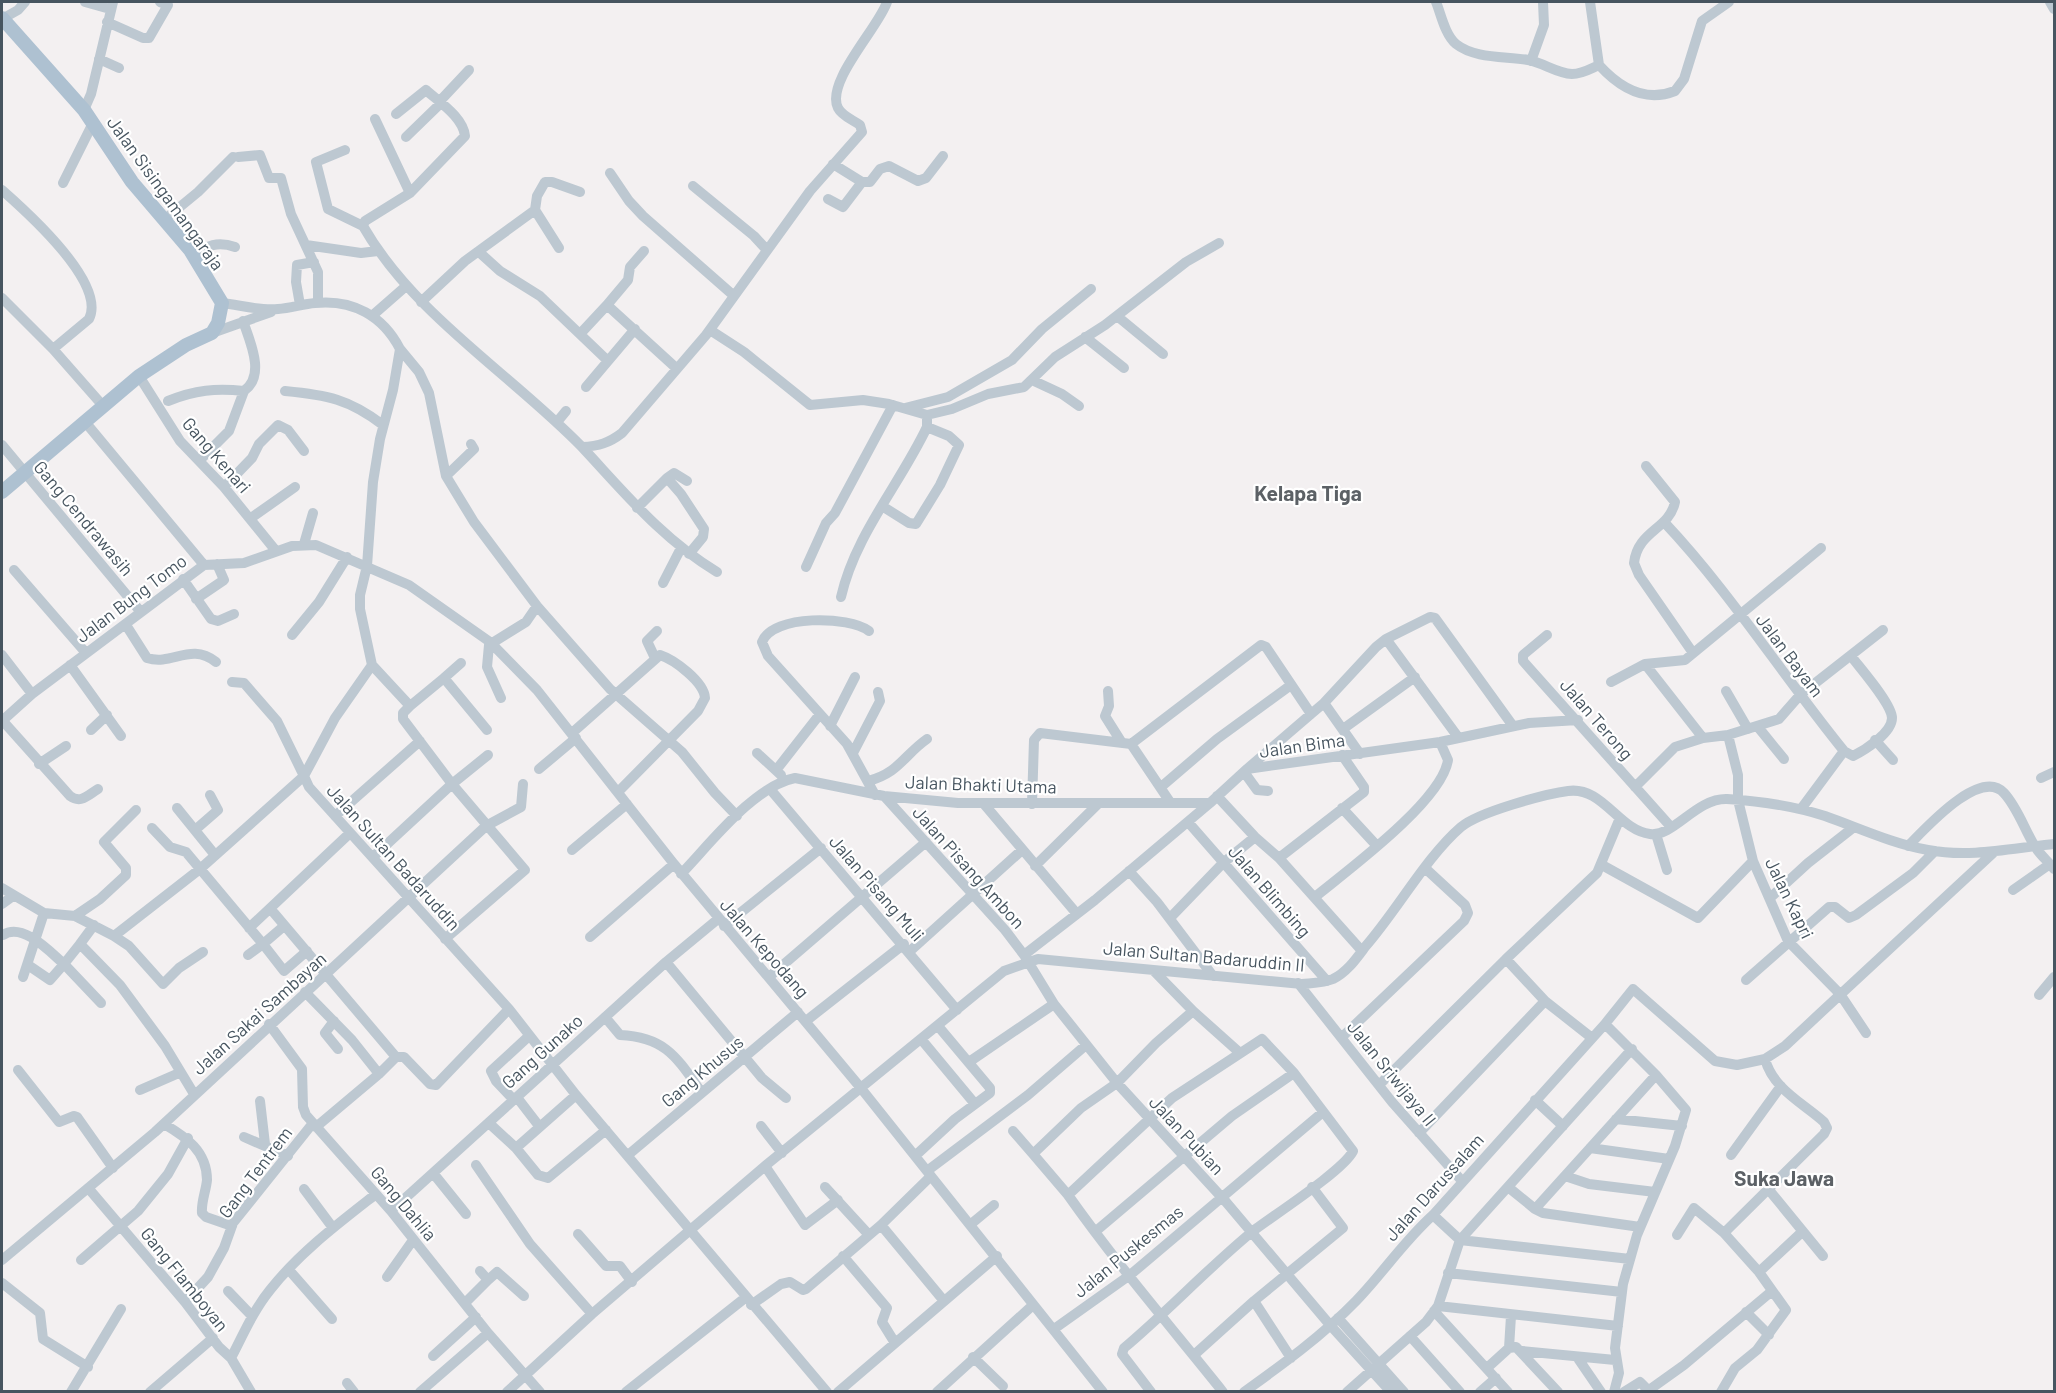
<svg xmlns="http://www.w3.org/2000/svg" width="2056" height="1393" viewBox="0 0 2056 1393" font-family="Barlow,sans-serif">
	<rect width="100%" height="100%" fill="#f3f0f1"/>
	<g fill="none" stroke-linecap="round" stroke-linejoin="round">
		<path stroke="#bdc8d1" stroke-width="10" d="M 85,2 L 110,9
			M 1436,2 C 1441,14 1445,35 1456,44 C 1475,59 1506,56 1528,60 C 1544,63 1556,73 1572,74 C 1582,74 1590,69 1599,65 L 1590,2
			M 2050,2 L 2054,9
			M 2,19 L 18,10 L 25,2
			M 107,22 L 143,38 L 149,38 L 168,5 L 160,2
			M 99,59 L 119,68
			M 1531,61 L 1544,25 L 1543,2
			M 1599,65 C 1619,87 1645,103 1675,91 L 1684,79 L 1702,21 L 1729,2
			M 439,102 L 469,70
			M 84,110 L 91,94 L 113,2
			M 396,114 L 426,90 C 439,102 463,117 465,136 L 410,193 L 365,221 L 363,226 C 414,315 511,374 582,447 C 599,446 609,443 622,433 L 706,335 L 810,191 L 862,132 L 860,125 C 853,120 842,116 838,108 C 825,82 879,27 887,2
			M 375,119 L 410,193
			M 406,137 L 441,103
			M 345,150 L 316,162 L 328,209 L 363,226
			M 238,157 L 260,155 L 269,178 L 281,178 L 291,214 L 318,272 L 318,303
			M 833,164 L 862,182 L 870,182 L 880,169 L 889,166 L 918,181 L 926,178 L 943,156
			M 610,173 L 629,201 L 643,216 L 733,295
			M 63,183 L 93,123
			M 693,186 L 754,236 L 766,249
			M 2,190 C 27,212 107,283 89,319 L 53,349
			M 828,199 L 843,207 L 862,182
			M 535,210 L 559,248
			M 164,220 L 198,192 L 233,157
			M 306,245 L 361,253 L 378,251
			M 644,251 L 630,267 L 628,280 L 607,305 L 675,367
			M 479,252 L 500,271 L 540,296 L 608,361
			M 193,256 C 207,245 218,241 235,247
			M 2,298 L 53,349 L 104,407
			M 421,302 L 465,261 L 535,210 L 537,196 L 545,182 L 552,182 L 580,192
			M 222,303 C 240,305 260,311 278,309 C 291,308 303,304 315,303 C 353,299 383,316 400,349 L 393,390 L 380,439 L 373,482 L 367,566 L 360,595 L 360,609 L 372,665 L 335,718 L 304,776 L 309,787 L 509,1009 L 576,1095 L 827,1392
			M 300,305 L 296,282 L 297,265 L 314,262
			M 373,315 L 405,287
			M 1117,316 L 1163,354
			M 710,330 L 744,352 L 810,405 L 863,400 L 889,404 L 927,415 L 952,409 L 988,394 L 1024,387 L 1055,357 L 1105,325 L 1186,262 L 1219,243
			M 212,333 L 271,312
			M 580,334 L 607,305
			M 1085,337 L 1124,368
			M 400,349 L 419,372 L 429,393 L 446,476 L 474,522 L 537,606 L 610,689 L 682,752 L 715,793 L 737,816
			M 139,376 L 180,441 L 224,487 L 276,551
			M 1034,381 L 1062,394 L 1079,406
			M 586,387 L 635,329
			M 285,391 C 327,395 349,399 383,425
			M 168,401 C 195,390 216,388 244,391 C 266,375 250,342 243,321
			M 905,408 L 948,397 L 1012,360 L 1042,329 L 1091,289
			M 557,422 L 566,411
			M 86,423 L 204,565
			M 2,445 L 140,611
			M 582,447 C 625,493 662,539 717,572
			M 199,461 L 229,431 L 244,391
			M 1646,466 L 1675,502 C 1669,530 1638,530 1634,563 L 1639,575 L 1693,653
			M 446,476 L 474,449 L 471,444
			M 667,478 L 674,473 L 687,481
			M 224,487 L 252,458 L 259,444 L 278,425 L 288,430 L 304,451
			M 882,506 L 909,523 L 916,524 L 940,485 L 959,445 L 949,436 L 927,427
			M 637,508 L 667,478 L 681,494 L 704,529 L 703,537 L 689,554
			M 251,518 L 295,487
			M 1664,522 C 1730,592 1783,676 1844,751 L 1801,809
			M 304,544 L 313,513
			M 806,567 L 826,523 L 835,513 L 893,405
			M 14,570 L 86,653
			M 183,579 L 211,619 L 218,621 L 234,614
			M 663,583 L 681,548
			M 841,597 C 855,535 900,484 927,427 L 927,415
			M 196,599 L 224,580 L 217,564
			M 126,625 L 147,658 C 173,666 190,642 216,662
			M 869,631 C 849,616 773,614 762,642 L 768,656 L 847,744 L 875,795
			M 292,635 L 319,602 L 347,557
			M 1547,635 L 1523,655 L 1523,661 L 1671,827
			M 1386,639 L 1430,617 L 1435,618 L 1513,726
			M 2,655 L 32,694
			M 655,658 L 647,641 L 657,631
			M 1645,664 L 1703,738 L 1728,735 L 1779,719 L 1800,695 L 1883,630
			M 70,665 L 121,736
			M 372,665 L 410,706 L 444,678 L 487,730
			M 444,678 L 461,663
			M 1611,682 L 1645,664 L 1685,660 L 1821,548
			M 1108,691 L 1109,706 L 1105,716 L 1122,743
			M 1726,691 L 1748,729
			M 501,698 L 487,667 L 489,645 L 526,622 L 537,606
			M 1324,703 L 1376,647 L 1386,639 L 1458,737
			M 2,720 L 70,796 C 81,804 88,795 98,789
			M 2,721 L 32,694 L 204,565 L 244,563 L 292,546 L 316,545 L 409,585 L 490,642 L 537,690 L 674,864 L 860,1087 L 1103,1392
			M 830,726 L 855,677
			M 1758,727 L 1784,759
			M 1343,729 L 1415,677
			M 91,730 L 107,715
			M 572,733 L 660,655 C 675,660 704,682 705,698 L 698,711 L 618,792
			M 1728,735 L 1738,775 L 1738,800 L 1753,861 L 1788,941 L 1840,994 L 1866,1033
			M 1875,740 L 1893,760
			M 1131,744 L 1261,645 L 1266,647 L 1311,714 L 1324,703 L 1360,754
			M 1844,751 L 1853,756 C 1865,750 1892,733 1892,718 C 1892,704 1860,668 1851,656
			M 757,753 L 781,775
			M 853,753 L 880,701 L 878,692
			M 39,764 L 66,746
			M 539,769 L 576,738
			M 777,769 L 820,714
			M 1247,769 L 1311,714
			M 1244,772 L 1257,790 L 1268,791
			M 2041,778 L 2054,772
			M 868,781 C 899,773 904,755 927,739
			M 1161,787 L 1217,739 L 1291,685
			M 1635,787 L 1675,747 L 1703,738
			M 770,789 L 957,1010
			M 884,796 L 1005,930 L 1024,955 L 1054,1004 L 1117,1083 L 1226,1202 L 1330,1325 L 1391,1392
			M 1217,796 L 1255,837 L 1279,858 L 1362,951
			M 984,804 L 1077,914
			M 1032,804 L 1034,740 L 1040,733 L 1131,744 L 1170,802
			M 177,808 L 215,855
			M 1342,808 L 1377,846
			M 335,816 L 420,741
			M 1188,822 L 1327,981
			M 152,828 L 170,847 L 186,852 L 263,944 L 284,926
			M 195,830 L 218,810 L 210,795
			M 1656,834 L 1667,870
			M 1908,846 C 1925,829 1980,767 2004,793 C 2017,807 2024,828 2034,845 C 2039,854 2048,861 2054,869
			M 572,850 L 627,804
			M 373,857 L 452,784 L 403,719 L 403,713 L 410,706
			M 1279,858 L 1364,792 L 1364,787 L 1342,755
			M 1602,865 L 1698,918 L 1753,861
			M 1035,866 L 1098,804
			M 1129,871 L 1157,902 L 1213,976
			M 681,874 C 710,844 754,786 795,778 L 884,796 L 958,803 L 1210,803
			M 2,888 L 44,913
			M 2013,890 L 2050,864
			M 1315,897 C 1348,870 1442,801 1448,760 L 1440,742
			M 1771,897 L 1808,863 L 1854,827
			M 2,904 L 13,896
			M 274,913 L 396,1057
			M 75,916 L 100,899 L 126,875 L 126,868 L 104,842 L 136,810
			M 1170,918 L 1223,863 L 1255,837
			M 94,925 L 80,944 L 120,985 L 165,1046 L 194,1094
			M 724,926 L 821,848
			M 249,928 L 350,833
			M 3,935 C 23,922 50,952 64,964 L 50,980 L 28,965
			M 114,936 L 129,946 L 163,984 L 179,968 L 203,952
			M 590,937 L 674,864
			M 445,939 L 525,870 L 452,784 L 488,755
			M 80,944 L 64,964 L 101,1003
			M 910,951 L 1022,850
			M 248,955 L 263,944 L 284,971 L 307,951
			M 1024,955 L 1095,900 L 1210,803 L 1247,769 L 1440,742 L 1529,723 L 1578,720
			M 1506,959 L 1597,873 L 1620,818
			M 666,962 L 762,1078 L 786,1098
			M 1153,970 L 1193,1011 L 1240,1053
			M 23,977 L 44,913 L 75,916 L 114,936 L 200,869 L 304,776 L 277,721 L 244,683 L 232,682
			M 769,977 L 926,842
			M 1746,980 L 1829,907 L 1835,907 L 1849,918 L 1856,915 L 1913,873 L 1935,851
			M 1298,983 L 1392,1102 L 1462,1181
			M 305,992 L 352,1040 L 379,1074
			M 2039,995 L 2054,977
			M 605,1017 L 620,1035 C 666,1037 677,1058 702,1093
			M 334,1021 L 325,1033 L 338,1049
			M 806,1021 L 904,944
			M 269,1024 L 302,1069 L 303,1107 L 306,1115 L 391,1211 L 488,1333 L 540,1392
			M 1605,1024 L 1656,1075 L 1686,1110 L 1675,1146 L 1637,1235 L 1623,1284 L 1615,1348 L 1619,1373 L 1614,1392
			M 1342,1037 L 1464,921 L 1468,913 L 1465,905 L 1426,869
			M 921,1039 L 975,1104
			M 969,1062 L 1054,1004
			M 18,1070 L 59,1122 L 74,1116 L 77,1117 L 113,1168
			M 1379,1085 L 1506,959 L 1545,1001 L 1592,1038
			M 140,1090 L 179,1073
			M 513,1099 L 496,1081 L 491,1071 L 529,1036
			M 519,1100 L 539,1126
			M 1535,1100 L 1563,1126
			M 260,1101 L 265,1144
			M 1616,1119 L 1682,1126
			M 164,1124 C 186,1137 207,1151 207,1180 C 206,1191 201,1202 202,1213 L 206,1217 L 232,1226
			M 491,1125 L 516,1148 L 576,1095
			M 761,1126 L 782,1153
			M 316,1127 L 379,1074 L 396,1057 L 404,1057 L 430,1084 L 436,1085 L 509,1009
			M 1013,1131 L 1033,1154
			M 1419,1133 L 1545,1001
			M 244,1137 L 288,1156
			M 516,1148 L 538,1175 L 548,1178 L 606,1130
			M 1590,1148 L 1669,1159
			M 628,1155 L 798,1012
			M 1731,1155 L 1781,1086
			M 915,1156 L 955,1119 L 990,1093 L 990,1088 L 938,1026
			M 476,1165 L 530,1244 L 592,1314
			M 765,1166 L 805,1225 L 838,1200
			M 927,1171 L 1028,1095 L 1086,1045
			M 433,1173 L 466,1214
			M 1565,1176 L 1589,1184 L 1655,1192
			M 825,1187 L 869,1235
			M 1508,1187 L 1535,1209 L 1656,1075
			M 89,1189 L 185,1302 L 219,1347 L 231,1358 L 251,1392
			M 304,1189 L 333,1228
			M 1769,1190 L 1823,1256
			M 1068,1195 L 1033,1154 L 1081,1108 L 1117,1083 L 1156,1043 L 1193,1011
			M 1535,1209 L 1543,1213 L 1640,1227
			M 391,1211 L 666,962 L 718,919
			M 971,1224 L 994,1205
			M 881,1225 L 944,1301
			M 1096,1231 L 1232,1116 L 1294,1073
			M 1724,1233 L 1759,1272 L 1802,1232
			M 578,1234 L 606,1266 L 620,1266 L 632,1282
			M 1677,1235 L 1694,1208 L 1724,1233 L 1824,1134 L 1827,1128 L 1824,1122 C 1803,1103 1773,1089 1765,1059
			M 1460,1240 L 1632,1049
			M 1460,1240 L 1630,1259
			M 843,1256 L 887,1308 L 882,1322 L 895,1343
			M 2,1260 L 155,1132 L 486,826 L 521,807 L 523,784
			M 81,1260 L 138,1211 L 168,1174 L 188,1138
			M 289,1270 L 332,1319
			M 1448,1273 L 1622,1292
			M 387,1277 L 413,1240
			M 488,1280 L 497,1272 L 524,1296
			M 2,1283 L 40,1313 L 43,1339 L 88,1367
			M 228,1291 L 252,1316
			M 185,1302 L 208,1277 L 224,1248 L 233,1223 L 313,1123
			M 465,1303 L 488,1280 L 480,1271
			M 751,1305 L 781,1284 L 790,1282 L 803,1290 L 806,1289 L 881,1225 L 931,1176
			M 1438,1306 L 1618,1326
			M 1434,1311 L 1508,1392
			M 1746,1312 L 1769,1335
			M 1338,1318 L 1404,1392
			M 1054,1329 L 1130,1275 L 1323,1112
			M 1410,1336 L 1460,1392
			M 1509,1348 L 1511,1316
			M 1522,1351 L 1615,1360
			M 1194,1355 L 1254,1301
			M 433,1356 L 476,1317
			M 973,1357 L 1003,1386
			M 1577,1357 L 1601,1392
			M 231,1358 C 243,1335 253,1311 270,1290 C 299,1253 339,1223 376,1194
			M 1291,1358 L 1254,1301 L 1343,1228 L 1312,1187
			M 1487,1368 L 1509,1348 L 1516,1347 L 1558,1392
			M 347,1383 L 354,1392
			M 1649,1390 L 1684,1365 L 1772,1291
			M 71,1392 L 121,1309
			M 150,1392 L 213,1338
			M 420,1392 L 488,1333
			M 507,1392 L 592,1314 L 765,1166 L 1004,971 L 1038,959 L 1302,984 C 1312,983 1324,983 1333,979 C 1347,972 1356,959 1365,947 C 1396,912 1427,856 1461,827 C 1479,812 1545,794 1568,791 C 1603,786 1618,830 1650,834 C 1674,837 1696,798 1727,799 C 1759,801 1794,806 1825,816 C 1859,828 1893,844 1928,850 C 1971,858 2012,848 2054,844
			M 626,1392 L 745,1298
			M 838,1392 L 997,1256
			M 937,1392 L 1033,1305
			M 1151,1392 L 1122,1354 L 1124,1348 C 1168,1311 1208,1268 1253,1231 C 1274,1215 1344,1170 1353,1151 L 1294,1073 L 1262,1039 L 1172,1098 L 1068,1195 C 1116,1263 1171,1327 1223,1392
			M 1244,1392 C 1283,1364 1322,1336 1356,1301 C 1383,1273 1404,1241 1433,1215 L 1605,1024 L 1633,989 L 1715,1061 L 1737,1065 L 1765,1059 L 1785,1046 L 1815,1018 L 1993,853
			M 1347,1392 L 1426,1322 L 1438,1306 L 1460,1240 L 1433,1215
			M 1480,1392 L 1496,1378
			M 1624,1392 L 1640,1382 L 1650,1392
			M 1721,1392 L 1735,1368 L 1757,1350 L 1786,1310 L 1759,1272"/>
		<path stroke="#aec1d1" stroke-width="14" d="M 2,18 L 84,110 L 132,182 L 190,250 L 222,303 L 218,323 L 212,333 L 186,345 L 139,376 L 2,492"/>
	</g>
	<g text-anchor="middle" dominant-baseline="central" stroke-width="4.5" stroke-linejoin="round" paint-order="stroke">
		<g font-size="18" fill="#475560" stroke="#fff">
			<text transform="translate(166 193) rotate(54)">Jalan Sisingamangaraja</text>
			<text transform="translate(217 455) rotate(49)">Gang Kenari</text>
			<text transform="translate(84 518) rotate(50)">Gang Cendrawasih</text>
			<text transform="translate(131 598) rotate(-37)">Jalan Bung Tomo</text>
			<text transform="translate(1790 655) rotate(53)">Jalan Bayam</text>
			<text transform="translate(1597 719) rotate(49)">Jalan Terong</text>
			<text transform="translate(1302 745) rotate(-8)">Jalan Bima</text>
			<text transform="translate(981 784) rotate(2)">Jalan Bhakti Utama</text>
			<text transform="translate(394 857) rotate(48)">Jalan Sultan Badaruddin</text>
			<text transform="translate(969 867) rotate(48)">Jalan Pisang Ambon</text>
			<text transform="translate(877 888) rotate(49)">Jalan Pisang Muli</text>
			<text transform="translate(1270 891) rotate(49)">Jalan Blimbing</text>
			<text transform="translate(1790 898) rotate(64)">Jalan Kapri</text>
			<text transform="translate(765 948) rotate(49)">Jalan Kepodang</text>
			<text transform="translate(1204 956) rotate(5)">Jalan Sultan Badaruddin II</text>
			<text transform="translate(259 1013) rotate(-42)">Jalan Sakai Sambayan</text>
			<text transform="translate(542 1051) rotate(-42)">Gang Gunako</text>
			<text transform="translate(702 1071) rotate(-40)">Gang Khusus</text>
			<text transform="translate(1392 1073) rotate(51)">Jalan Sriwijaya II</text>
			<text transform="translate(1187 1135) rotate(47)">Jalan Pubian</text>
			<text transform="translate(255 1172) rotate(-53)">Gang Tentrem</text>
			<text transform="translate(1434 1187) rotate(-48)">Jalan Darussalam</text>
			<text transform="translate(404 1203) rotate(50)">Gang Dahlia</text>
			<text transform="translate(1128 1251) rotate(-39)">Jalan Puskesmas</text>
			<text transform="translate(185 1279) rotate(51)">Gang Flamboyan</text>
		</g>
		<g font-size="21" font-weight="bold" fill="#5c6166" stroke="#fff">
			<text x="1308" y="492">Kelapa Tiga</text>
			<text x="1784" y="1177">Suka Jawa</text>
		</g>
	</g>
	<rect width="2056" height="1393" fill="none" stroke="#475560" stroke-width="6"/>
</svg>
